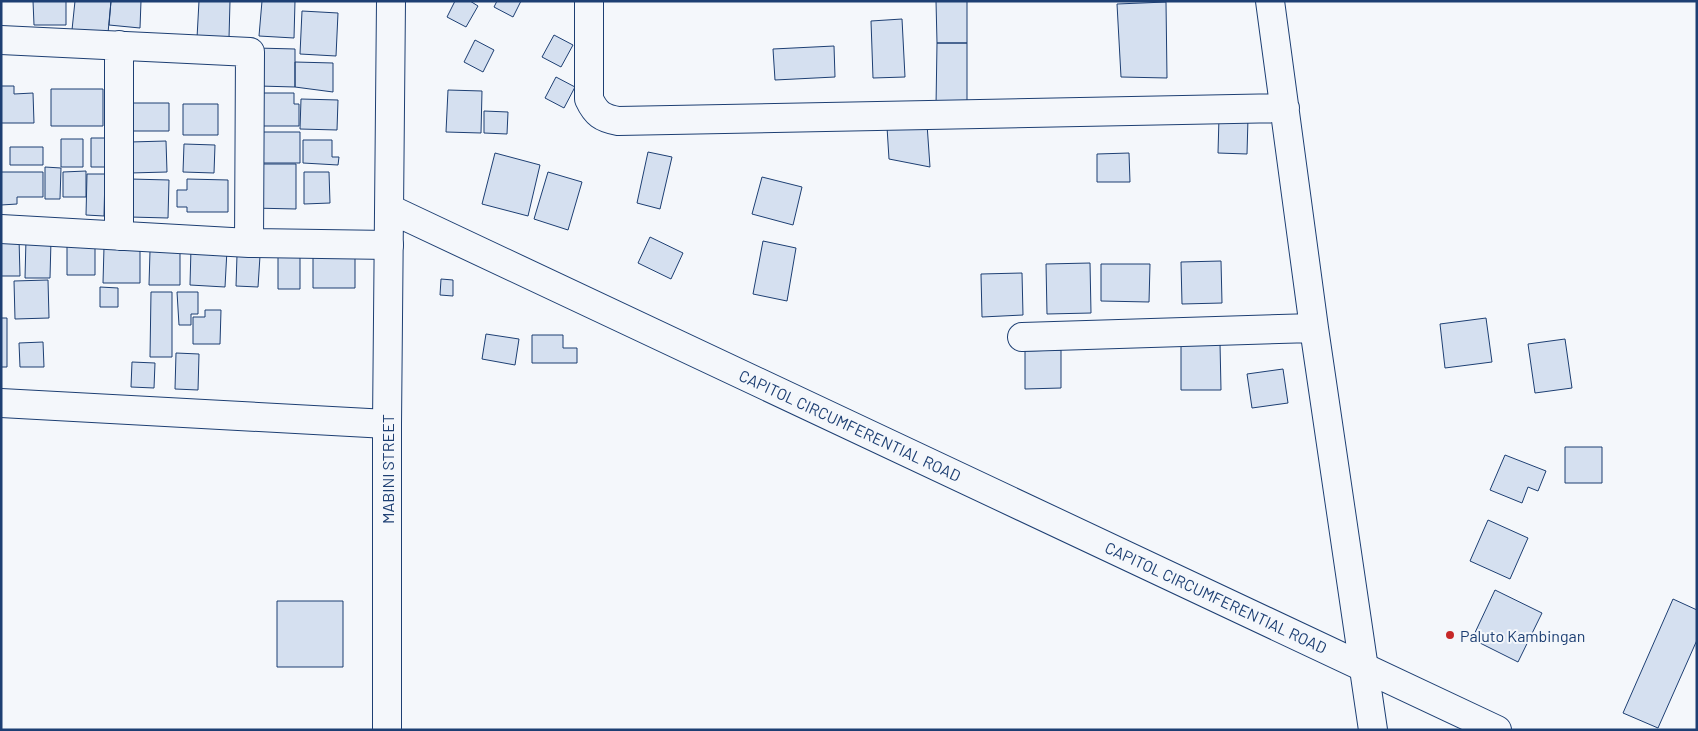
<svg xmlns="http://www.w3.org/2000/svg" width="1698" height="731" viewBox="0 0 1698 731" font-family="Barlow,sans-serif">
	<rect width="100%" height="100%" fill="#f4f7fb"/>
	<path fill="#d5e0f0" stroke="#1d3f73" d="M 33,1 L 66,1 L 66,25 L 34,25 Z
		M 75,1 L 111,1 L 108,33 L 72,30 Z
		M 111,1 L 141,1 L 140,28 L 109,25 Z
		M 199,1 L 230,1 L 229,38 L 197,38 Z
		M 262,1 L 295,1 L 294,38 L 259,36 Z
		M 455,1 L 470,1 L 478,6 L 466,27 L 447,17 Z
		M 497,1 L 521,1 L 513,17 L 494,7 Z
		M 936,1 L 967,1 L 967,43 L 937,43 Z
		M 1166,2 L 1167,78 L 1121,77 L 1117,4 Z
		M 302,11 L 338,13 L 336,56 L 300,54 Z
		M 902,19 L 905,77 L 873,78 L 871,21 Z
		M 554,35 L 573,45 L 561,67 L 542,57 Z
		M 475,40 L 494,50 L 483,72 L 464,62 Z
		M 937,43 L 967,43 L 967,106 L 936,106 Z
		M 834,46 L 835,77 L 775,80 L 773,49 Z
		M 257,48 L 295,49 L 295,87 L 259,86 Z
		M 295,62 L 333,63 L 333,92 L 295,87 Z
		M 556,77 L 575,87 L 564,108 L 545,98 Z
		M 1,86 L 14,86 L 14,94 L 33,93 L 34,123 L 1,123 Z
		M 51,89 L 103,89 L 103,126 L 51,126 Z
		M 448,90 L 482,91 L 481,133 L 446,132 Z
		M 257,93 L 294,93 L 294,104 L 299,104 L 299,126 L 257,126 Z
		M 301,99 L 338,100 L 337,130 L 300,129 Z
		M 132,103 L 169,103 L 169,131 L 132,131 Z
		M 183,104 L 218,104 L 218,135 L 183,135 Z
		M 484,111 L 508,112 L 507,134 L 484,133 Z
		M 1219,117 L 1248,118 L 1247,154 L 1218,153 Z
		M 927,124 L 930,167 L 889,159 L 887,127 Z
		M 257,132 L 300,132 L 300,163 L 257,163 Z
		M 91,138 L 105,138 L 105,167 L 91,167 Z
		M 61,139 L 83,139 L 83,167 L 61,167 Z
		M 303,140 L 332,140 L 332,157 L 339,157 L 338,165 L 303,163 Z
		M 166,141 L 167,172 L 130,173 L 130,142 Z
		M 184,144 L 215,145 L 214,173 L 183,172 Z
		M 10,147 L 43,147 L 43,165 L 10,165 Z
		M 648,152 L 672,157 L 660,209 L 637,203 Z
		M 495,153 L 540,165 L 528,216 L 482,204 Z
		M 1129,153 L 1130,182 L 1097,182 L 1097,154 Z
		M 253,164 L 296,164 L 296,209 L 252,208 Z
		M 45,167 L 61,168 L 60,199 L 45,199 Z
		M 86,171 L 86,197 L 63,197 L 63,172 Z
		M 1,172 L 43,172 L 43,197 L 17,197 L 17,204 L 1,205 Z
		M 304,172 L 329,172 L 330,203 L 304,204 Z
		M 548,172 L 582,182 L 568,230 L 534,219 Z
		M 87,174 L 105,174 L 104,216 L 86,215 Z
		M 762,177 L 802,187 L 793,225 L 752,214 Z
		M 130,179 L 169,180 L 168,218 L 130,217 Z
		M 187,179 L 228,180 L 228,212 L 187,212 L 187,207 L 177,207 L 177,190 L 187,190 Z
		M 650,237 L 683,253 L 671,279 L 638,263 Z
		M 1,238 L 19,238 L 20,276 L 1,276 Z
		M 26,239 L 51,240 L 50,278 L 25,278 Z
		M 67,240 L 95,240 L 95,275 L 67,275 Z
		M 763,241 L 796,248 L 787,301 L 753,294 Z
		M 104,247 L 140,248 L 140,283 L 103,283 Z
		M 191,248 L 227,250 L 225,287 L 190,285 Z
		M 150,251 L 180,251 L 180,285 L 149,285 Z
		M 237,255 L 260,256 L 258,287 L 236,286 Z
		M 278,255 L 300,255 L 300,289 L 278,289 Z
		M 313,257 L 355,257 L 355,288 L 313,288 Z
		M 1221,261 L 1222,303 L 1182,304 L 1181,262 Z
		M 1090,263 L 1091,313 L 1047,314 L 1046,264 Z
		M 1101,264 L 1150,264 L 1149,302 L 1101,301 Z
		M 1022,273 L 1023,315 L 982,317 L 981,274 Z
		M 441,279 L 453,280 L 453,296 L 440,295 Z
		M 48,280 L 49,318 L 15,319 L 14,281 Z
		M 100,287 L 118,288 L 118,307 L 100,307 Z
		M 151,292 L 172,292 L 172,357 L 150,357 Z
		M 177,292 L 198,292 L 198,314 L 191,314 L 191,325 L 179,325 Z
		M 205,310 L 221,310 L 220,344 L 193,344 L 193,317 L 205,317 Z
		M 1,318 L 7,318 L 7,367 L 1,367 Z
		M 1486,318 L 1492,362 L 1445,368 L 1440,324 Z
		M 486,334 L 519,339 L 515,365 L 482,359 Z
		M 532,335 L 563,335 L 563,348 L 577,348 L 577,363 L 532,363 Z
		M 1565,339 L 1572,388 L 1535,393 L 1528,344 Z
		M 43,342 L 44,367 L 20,367 L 19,343 Z
		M 1181,343 L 1220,343 L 1221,390 L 1181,390 Z
		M 1061,350 L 1061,388 L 1025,389 L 1025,351 Z
		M 176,353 L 199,354 L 198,390 L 175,389 Z
		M 132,362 L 155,363 L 154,388 L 131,387 Z
		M 1283,369 L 1288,403 L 1252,408 L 1247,374 Z
		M 1565,447 L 1602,447 L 1602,483 L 1565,483 Z
		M 1505,455 L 1546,471 L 1538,491 L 1528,487 L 1522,503 L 1490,490 Z
		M 1488,520 L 1528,538 L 1510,579 L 1470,561 Z
		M 1495,590 L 1542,613 L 1518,662 L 1472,639 Z
		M 1673,599 L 1697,610 L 1697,640 L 1658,728 L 1623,713 Z
		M 277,601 L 343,601 L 343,667 L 277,667 Z"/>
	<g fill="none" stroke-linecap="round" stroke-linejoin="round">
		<defs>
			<path id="minor" d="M 589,1 L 589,99 C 596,114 602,118 618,121 L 1285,108
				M 1270,1 L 1314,328 L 1373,730
				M 1,40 L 250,52 L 249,243
				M 119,45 L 119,236
				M 1,229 L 249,243 L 389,245
				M 1022,337 L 1314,328
				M 1,403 L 387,424"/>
			<path id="major" d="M 390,209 L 1497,730
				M 387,730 L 387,424 L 391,1"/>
		</defs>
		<use href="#minor" stroke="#1d3f73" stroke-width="30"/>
		<use href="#major" stroke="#1d3f73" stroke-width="30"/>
		<use href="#minor" stroke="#f4f7fb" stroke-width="28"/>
		<use href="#major" stroke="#f4f7fb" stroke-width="28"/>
	</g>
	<circle fill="#c62828" stroke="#f4f7fb" stroke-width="2" cx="1450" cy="635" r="5"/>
	<g text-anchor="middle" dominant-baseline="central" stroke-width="4" stroke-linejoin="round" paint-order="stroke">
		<g font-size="16" fill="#1d3f73" stroke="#f4f7fb">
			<text transform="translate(850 425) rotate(25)">CAPITOL CIRCUMFERENTIAL ROAD</text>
			<text transform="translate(387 469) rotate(-90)">MABINI STREET</text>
			<text transform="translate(1216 597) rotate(25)">CAPITOL CIRCUMFERENTIAL ROAD</text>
		</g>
		<g font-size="16" fill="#1d3f73" stroke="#f4f7fb" text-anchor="start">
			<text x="1460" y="635">Paluto Kambingan</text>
		</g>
	</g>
	<rect width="1698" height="731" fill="none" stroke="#1d3f73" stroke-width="5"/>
</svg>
